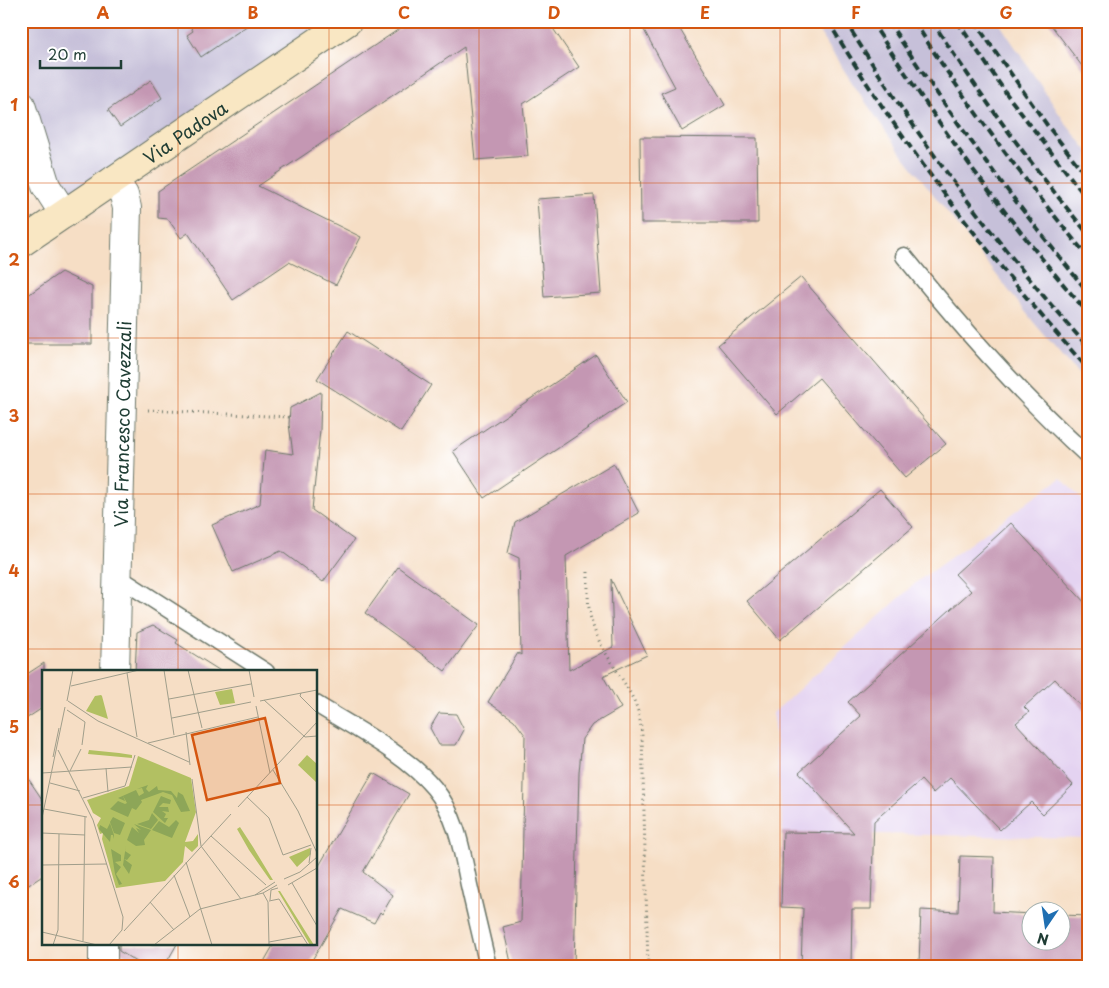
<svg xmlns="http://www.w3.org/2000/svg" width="1109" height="988" viewBox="0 0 1109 988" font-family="'Playpen Sans',sans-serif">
	<rect width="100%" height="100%" fill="#fff"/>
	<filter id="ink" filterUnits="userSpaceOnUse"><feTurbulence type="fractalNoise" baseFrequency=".02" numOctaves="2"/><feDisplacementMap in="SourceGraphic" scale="10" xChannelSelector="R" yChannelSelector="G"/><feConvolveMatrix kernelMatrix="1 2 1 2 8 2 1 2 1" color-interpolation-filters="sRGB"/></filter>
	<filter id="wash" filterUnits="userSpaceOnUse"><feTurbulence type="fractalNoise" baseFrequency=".0096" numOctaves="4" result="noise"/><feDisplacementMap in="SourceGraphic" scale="20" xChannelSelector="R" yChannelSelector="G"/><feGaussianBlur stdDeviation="1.12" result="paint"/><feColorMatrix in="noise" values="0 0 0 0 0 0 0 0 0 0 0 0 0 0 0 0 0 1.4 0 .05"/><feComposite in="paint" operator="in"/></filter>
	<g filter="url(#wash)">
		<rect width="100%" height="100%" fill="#f6dec5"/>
		<path fill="#e4d3f1" d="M 1061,478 L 1088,506 L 1088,838 L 783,832 L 773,713 L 918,581 Z"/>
		<path fill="#c6c0d9" d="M 21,21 L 343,21 L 66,206 L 56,193 L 21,87 Z
			M 812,21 L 998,21 L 1066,124 L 1088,151 L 1088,385 L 1035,324 L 901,153 L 853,84 Z"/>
		<g id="blocks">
			<path fill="#c497b3" d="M 187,21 L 254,21 L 201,57 L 187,35 L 193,31 Z
				M 411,21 L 548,21 L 579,67 L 523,104 L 528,156 L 475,160 L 464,47 L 377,106 L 258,186 L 361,237 L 336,285 L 289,262 L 233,300 L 188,233 L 181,238 L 168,219 L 158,218 L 158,191 Z
				M 661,21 L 675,21 L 725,105 L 682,131 L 661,93 L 675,87 L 644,30 Z
				M 1048,21 L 1088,21 L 1088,74 Z
				M 151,80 L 162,98 L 120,127 L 108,110 Z
				M 640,137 L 757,138 L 758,223 L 641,223 Z
				M 594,195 L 601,293 L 544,297 L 537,199 Z
				M 61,272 L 92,287 L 92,344 L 21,344 L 21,300 Z
				M 801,277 L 946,444 L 905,478 L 819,378 L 777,414 L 718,345 Z
				M 348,331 L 431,385 L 401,432 L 317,379 Z
				M 596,355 L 627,402 L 484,498 L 453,451 Z
				M 321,392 L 320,430 L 312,510 L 354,540 L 323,582 L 281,551 L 233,572 L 212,525 L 260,504 L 265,450 L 293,454 L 289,424 L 290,408 Z
				M 614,464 L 639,513 L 566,556 L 569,670 L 613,647 L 611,579 L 647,655 L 603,676 L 621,708 L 592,725 L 582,739 L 579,773 L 574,967 L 512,967 L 503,927 L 521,922 L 525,735 L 514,720 L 488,702 L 518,653 L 521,655 L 519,558 L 508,553 L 515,522 Z
				M 880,489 L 913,527 L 780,640 L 747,601 Z
				M 1011,523 L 1088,606 L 1088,714 L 1055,679 L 1024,707 L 1029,712 L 1016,723 L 1073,785 L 1043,814 L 1031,802 L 1000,830 L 950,778 L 933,793 L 921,780 L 874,821 L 871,909 L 852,909 L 851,967 L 801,967 L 803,908 L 781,907 L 783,832 L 854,833 L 799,772 L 861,716 L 848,702 L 971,591 L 955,574 Z
				M 398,567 L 479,625 L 445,671 L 365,613 Z
				M 153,625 L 178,640 L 176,643 L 222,672 L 135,672 L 137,632 Z
				M 44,663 L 44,707 L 21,722 L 21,678 Z
				M 439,713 L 456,714 L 464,730 L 456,745 L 439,745 L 430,728 Z
				M 21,768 L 44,802 L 44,875 L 21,890 Z
				M 373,773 L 409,794 L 363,872 L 393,895 L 382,914 L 380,912 L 374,923 L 342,909 L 308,967 L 261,967 L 274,944 L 316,944 L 316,871 Z
				M 960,856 L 994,857 L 993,912 L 1032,914 L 1032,940 L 1062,940 L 1062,915 L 1088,916 L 1088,967 L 946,967 L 919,965 L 921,910 L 958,912 Z
				M 119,944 L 177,944 L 164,967 L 145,967 L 119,951 Z"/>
		</g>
	</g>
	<g filter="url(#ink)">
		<use href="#blocks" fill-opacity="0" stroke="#6a7567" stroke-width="1"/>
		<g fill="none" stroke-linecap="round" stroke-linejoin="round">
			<defs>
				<path id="lane" d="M 904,256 C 961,327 1021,395 1088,456
					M 118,577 L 266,672
					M 316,704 C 353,727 407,755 434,788 C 457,816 462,851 469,885 C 475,912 482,939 488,967"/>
				<path id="street" d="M 21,105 L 46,186 L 64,214
					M 114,180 L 124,195 L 127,208 L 115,672
					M 103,967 L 103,944"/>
				<g id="secondary">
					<path id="s1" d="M 21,243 L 348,21"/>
				</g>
			</defs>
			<use href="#lane" stroke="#6a7567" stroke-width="19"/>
			<use href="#street" stroke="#6a7567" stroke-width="30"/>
			<use href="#secondary" stroke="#6a7567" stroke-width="30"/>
			<path stroke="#6a7567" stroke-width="3" stroke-dasharray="1 4" stroke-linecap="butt" d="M 391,25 L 396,21
				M 148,410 L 289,417
				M 588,572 C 588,590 587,609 593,626 C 603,656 626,679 637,708 C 640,717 641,726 642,735 L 648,967"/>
			<use href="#lane" stroke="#fff" stroke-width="16"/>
			<use href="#street" stroke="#fff" stroke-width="28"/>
			<use href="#secondary" stroke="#f9e7c3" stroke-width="28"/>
			<path stroke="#1f3d34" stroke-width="4" stroke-dasharray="8 4" stroke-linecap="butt" d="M 828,21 C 902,145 992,261 1088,369
				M 845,21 C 897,104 952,184 1014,260 C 1038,290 1063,319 1088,347
				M 871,21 C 937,123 1008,222 1088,313
				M 888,21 C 950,115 1016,205 1088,292
				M 914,21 C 966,104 1026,182 1088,257
				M 932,21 C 980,95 1032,166 1088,234
				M 957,21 L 1008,96 L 1088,200
				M 974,21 L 1047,125 L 1088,178"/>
		</g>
	</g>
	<path fill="none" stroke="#d45610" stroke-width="1" stroke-opacity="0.55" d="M 178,21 L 178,672M 329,21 L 329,967M 479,21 L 479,967M 630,21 L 630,967M 780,21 L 780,967M 931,21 L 931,967M 21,183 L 1088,183M 21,338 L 1088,338M 21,494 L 1088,494M 21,649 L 1088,649M 21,805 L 44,805M 316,805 L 1088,805M 178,944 L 178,967"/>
	<g text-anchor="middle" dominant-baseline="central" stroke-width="5" stroke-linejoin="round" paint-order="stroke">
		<g font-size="18" fill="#1f3d34" stroke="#fff">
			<text stroke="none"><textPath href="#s1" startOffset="198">Via Padova</textPath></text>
			<text transform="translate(122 424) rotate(-89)">Via Francesco Cavezzali</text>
		</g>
	</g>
	<g transform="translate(42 670)">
		<rect width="275" height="275" fill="#f6dec5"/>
		<path d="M 190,19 L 193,33 L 178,35 L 173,22 ZM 59,25 L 60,26 L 66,49 L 44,41 L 53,26 ZM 47,80 L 77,83 L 90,85 L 90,88 L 46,84 ZM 265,85 L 275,94 L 275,113 L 256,95 ZM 96,86 L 149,108 L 154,142 L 143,172 L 151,171 L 156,164 L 156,176 L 150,182 L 143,176 L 141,192 L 123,211 L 74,218 L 60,169 L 61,163 L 58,164 L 55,155 L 59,148 L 51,143 L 45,130 L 87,116 ZM 198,157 L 211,177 L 231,210 L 228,210 L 207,180 L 195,159 ZM 268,178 L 269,184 L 255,197 L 247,187 ZM 236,221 L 238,221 L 272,275 L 268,275 Z" fill="#b2c062"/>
		<path d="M 106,115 L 104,119 L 107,122 L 115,116 L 116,120 L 129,121 L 135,128 L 136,122 L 141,125 L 148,141 L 139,142 L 130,125 L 121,122 L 99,130 L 97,126 L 102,123 L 100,118 L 95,119 ZM 94,120 L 100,132 L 94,140 L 90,138 L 86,147 L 68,139 L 76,131 L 83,134 L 85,133 L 81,126 L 83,131 L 76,128 ZM 119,126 L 129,130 L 128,134 L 121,133 L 117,137 L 126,137 L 127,142 L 120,141 L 124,144 L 122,148 L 126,148 L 123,153 L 111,142 ZM 110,143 L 116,150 L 109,159 L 95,154 L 107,150 ZM 71,147 L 83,153 L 78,165 L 72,163 L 68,152 ZM 134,150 L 137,153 L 130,168 L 110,160 L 117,151 L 127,157 ZM 68,153 L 72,165 L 71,169 L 71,165 L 69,165 L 68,172 L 57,159 L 58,155 L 65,159 ZM 92,154 L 109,160 L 102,170 L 103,175 L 94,176 L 85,170 L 90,157 L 97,163 L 94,158 L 99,160 ZM 84,175 L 83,181 L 89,185 L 85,190 L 82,189 L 90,195 L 87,204 L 81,195 ZM 69,179 L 79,185 L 79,191 L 73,192 L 79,197 L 74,204 L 80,214 L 77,215 L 73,204 Z" fill="#8da658"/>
		<path fill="none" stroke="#a09e8b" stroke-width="1" d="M 122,0 L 132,65M 146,0 L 160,58M 207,0 L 212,27M 85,3 L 95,67M 29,16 L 97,0M 259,23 L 258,26 L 275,43M 127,29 L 209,14M 222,30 L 263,67 L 275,66M 25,31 L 31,0M 26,31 L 56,51 L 147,92M 218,31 L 275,20M 214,36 L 228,103M 25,40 L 43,52 L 40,75M 130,48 L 209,32M 144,62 L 148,95M 106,73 L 216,47M 16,80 L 51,150 L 81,247 L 80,260 L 67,275M 11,87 L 17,58M 64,98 L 66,122M 231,100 L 256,141 L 275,183M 28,101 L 39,79M 0,103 L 90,97M 150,109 L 159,176M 8,113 L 38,121M 205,127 L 227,148 L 241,185 L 269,175M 41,128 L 83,116 L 93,85M 196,137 L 275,52M 2,139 L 45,147M 0,148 L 23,37M 0,163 L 43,165M 169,166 L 224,215M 159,176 L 199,229M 144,192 L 170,275M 267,193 L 269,178M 0,195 L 65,194M 132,205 L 148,247M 242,209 L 258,202 L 275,187M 250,213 L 275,256M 246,215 L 275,198M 221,223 L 226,232 L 227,275M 213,225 L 233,212M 228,230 L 229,220 L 236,218M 227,231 L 237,229 L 266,275M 108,232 L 132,260M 82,261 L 189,144M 0,262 L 55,275M 41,271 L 43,147M 227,272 L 260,266M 11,275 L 16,260 L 17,164M 112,275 L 158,239 L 221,223 L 235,215"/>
		<path fill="#d45610" fill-opacity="0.15" stroke="#d45610" stroke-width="2.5" d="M 223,48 L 238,113 L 165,130 L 150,65 Z"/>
		<rect width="275" height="275" fill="none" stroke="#1f3d34" stroke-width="2.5"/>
	</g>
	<rect width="1109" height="988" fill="none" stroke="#fff" stroke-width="55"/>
	<g transform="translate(1046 926) rotate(193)"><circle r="24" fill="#ffffff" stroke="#a5b1ae"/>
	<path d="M0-4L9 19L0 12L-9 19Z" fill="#1f6fb2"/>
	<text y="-8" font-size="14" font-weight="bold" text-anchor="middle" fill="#1f3d34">N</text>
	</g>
	<path d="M40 60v8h81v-8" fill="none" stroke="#1f3d34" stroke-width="2.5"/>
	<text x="48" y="60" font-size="15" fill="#1f3d34" stroke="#ffffff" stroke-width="4" paint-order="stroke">20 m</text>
	<rect x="28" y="28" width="1054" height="932" fill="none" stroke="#d45610" stroke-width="2"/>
	<g font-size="16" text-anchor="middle" font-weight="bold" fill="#d45610">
		<text x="103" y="19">A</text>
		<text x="253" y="19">B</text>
		<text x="404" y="19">C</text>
		<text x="554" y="19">D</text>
		<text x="705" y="19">E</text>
		<text x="856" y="19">F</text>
		<text x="1006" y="19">G</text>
		<text x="14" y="111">1</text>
		<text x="14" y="266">2</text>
		<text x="14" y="422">3</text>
		<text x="14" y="577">4</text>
		<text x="14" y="733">5</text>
		<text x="14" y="888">6</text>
	</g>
</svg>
